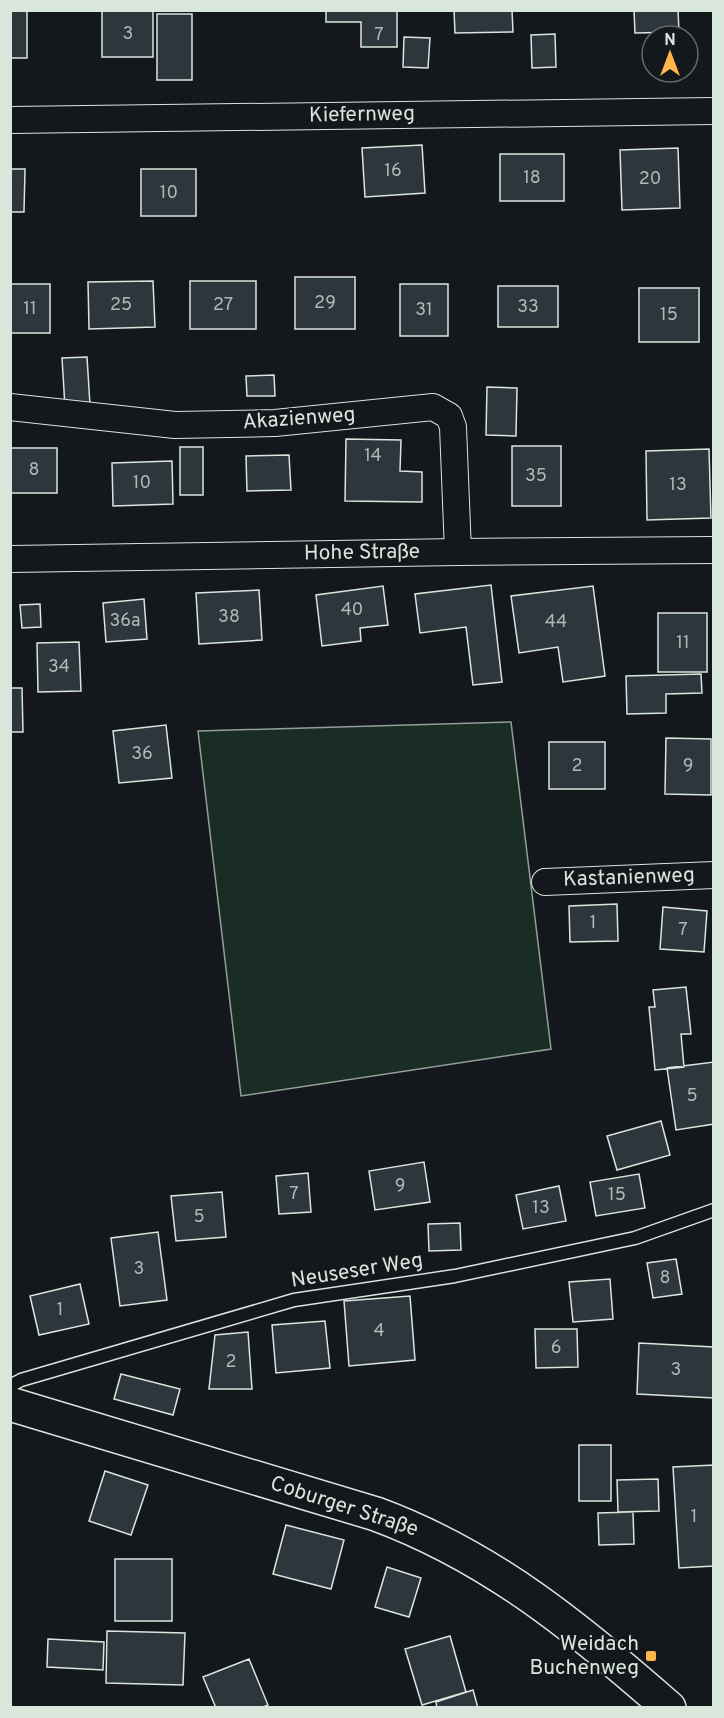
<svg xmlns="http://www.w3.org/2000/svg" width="724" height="1718" viewBox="0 0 724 1718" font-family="Overpass,sans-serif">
	<rect width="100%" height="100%" fill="#14181c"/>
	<path fill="#1a2d24" stroke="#939e99" stroke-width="1.5" d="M 511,722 L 551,1049 L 241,1096 L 198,731 Z"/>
	<path fill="#2c363c" stroke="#d8e6dc" stroke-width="1.5" d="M 10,10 L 27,10 L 27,58 L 10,58 Z
		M 102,10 L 153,10 L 153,57 L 102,57 Z
		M 326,10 L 397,10 L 397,47 L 361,47 L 361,22 L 326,22 Z
		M 454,10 L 512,10 L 513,32 L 455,33 Z
		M 634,10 L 678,10 L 679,32 L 635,33 Z
		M 157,14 L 192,14 L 192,80 L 157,80 Z
		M 555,34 L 556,67 L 532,68 L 531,35 Z
		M 404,37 L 430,38 L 428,68 L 403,67 Z
		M 422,145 L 425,193 L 365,197 L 362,148 Z
		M 678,148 L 680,208 L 622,210 L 620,150 Z
		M 500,154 L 564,154 L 564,201 L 500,201 Z
		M 10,169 L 25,169 L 24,212 L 10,212 Z
		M 141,169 L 196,169 L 196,216 L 141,216 Z
		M 295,277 L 355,277 L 355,329 L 295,329 Z
		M 153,281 L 155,327 L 89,329 L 88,282 Z
		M 190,281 L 256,281 L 256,329 L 190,329 Z
		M 10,284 L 50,284 L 50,333 L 10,333 Z
		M 400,284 L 448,284 L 448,336 L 400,336 Z
		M 498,286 L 558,286 L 558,327 L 498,327 Z
		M 639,288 L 699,288 L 699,342 L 639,342 Z
		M 87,357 L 90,405 L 65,407 L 62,358 Z
		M 274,375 L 275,396 L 247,396 L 246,376 Z
		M 487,387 L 517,388 L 516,436 L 486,435 Z
		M 346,439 L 401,440 L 400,471 L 422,472 L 422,502 L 345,501 Z
		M 512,446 L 561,446 L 561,506 L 512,506 Z
		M 180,447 L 203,447 L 203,495 L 180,495 Z
		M 10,448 L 57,448 L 57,493 L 10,493 Z
		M 709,449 L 711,518 L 647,520 L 646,451 Z
		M 289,455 L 291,490 L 247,491 L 246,456 Z
		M 172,461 L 173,504 L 113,506 L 112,463 Z
		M 491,585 L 502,682 L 473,685 L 466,627 L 420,633 L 415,594 Z
		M 383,586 L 388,625 L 360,628 L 361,641 L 322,646 L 316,595 Z
		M 593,586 L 605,676 L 563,682 L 558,647 L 519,653 L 511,596 Z
		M 259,590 L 262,640 L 199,644 L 196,593 Z
		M 144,599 L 147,639 L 106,642 L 103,603 Z
		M 40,604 L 41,627 L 22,628 L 20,605 Z
		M 658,613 L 707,613 L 707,672 L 658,672 Z
		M 79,642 L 81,691 L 38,692 L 37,643 Z
		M 701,674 L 702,693 L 666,694 L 666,713 L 627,714 L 626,676 Z
		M 10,688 L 22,688 L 23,732 L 10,732 Z
		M 166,725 L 172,778 L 119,783 L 113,731 Z
		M 666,738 L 711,739 L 711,795 L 665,794 Z
		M 549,742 L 605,742 L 605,789 L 549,789 Z
		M 617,904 L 618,941 L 570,942 L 569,906 Z
		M 663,907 L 707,911 L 704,952 L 660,949 Z
		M 686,987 L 691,1034 L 681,1034 L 684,1067 L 655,1070 L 649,1007 L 655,1007 L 653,990 Z
		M 714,1062 L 714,1124 L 676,1130 L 667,1068 Z
		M 661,1121 L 670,1155 L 617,1170 L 607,1136 Z
		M 424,1162 L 430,1202 L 375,1210 L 369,1171 Z
		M 308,1173 L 311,1212 L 279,1214 L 276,1176 Z
		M 639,1174 L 645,1208 L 596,1216 L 590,1182 Z
		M 559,1186 L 566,1221 L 523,1229 L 516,1195 Z
		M 222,1192 L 226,1237 L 176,1241 L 171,1196 Z
		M 460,1223 L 461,1250 L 429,1251 L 428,1224 Z
		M 158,1232 L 167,1300 L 120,1306 L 111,1238 Z
		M 676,1259 L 682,1294 L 653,1298 L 647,1263 Z
		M 610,1279 L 613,1319 L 573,1322 L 569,1282 Z
		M 80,1284 L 89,1324 L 39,1335 L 30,1296 Z
		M 410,1296 L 415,1360 L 349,1366 L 344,1301 Z
		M 325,1321 L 330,1368 L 276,1373 L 272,1325 Z
		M 535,1329 L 577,1329 L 578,1367 L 536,1368 Z
		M 248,1332 L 252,1389 L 209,1389 L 215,1335 Z
		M 639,1343 L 714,1347 L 714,1398 L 637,1394 Z
		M 121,1374 L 180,1389 L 173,1415 L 114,1399 Z
		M 579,1445 L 611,1445 L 611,1501 L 579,1501 Z
		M 714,1465 L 714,1566 L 679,1568 L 673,1467 Z
		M 105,1471 L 148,1485 L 131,1535 L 89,1521 Z
		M 658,1479 L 659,1511 L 618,1512 L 617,1480 Z
		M 633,1512 L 634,1544 L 599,1545 L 598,1513 Z
		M 286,1525 L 344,1540 L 331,1589 L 273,1574 Z
		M 115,1559 L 172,1559 L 172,1621 L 115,1621 Z
		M 387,1567 L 421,1578 L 409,1617 L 375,1607 Z
		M 107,1631 L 185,1633 L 183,1685 L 106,1683 Z
		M 450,1636 L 466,1692 L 422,1705 L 405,1649 Z
		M 48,1639 L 104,1642 L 103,1670 L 47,1667 Z
		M 249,1659 L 268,1705 L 261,1708 L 216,1708 L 203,1677 Z
		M 473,1690 L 478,1708 L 437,1708 L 436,1702 Z"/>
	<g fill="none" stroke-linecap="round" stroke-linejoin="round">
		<defs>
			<path id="service" d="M 10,1386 L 21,1380 L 294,1300 L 455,1276 L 635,1238 L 714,1210"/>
			<path id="minor" d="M 10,120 L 714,111
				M 10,407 L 175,425 L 275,423 L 433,407 L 449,416 L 453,427 L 458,552
				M 10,559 L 458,552 L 714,550
				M 545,882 L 714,875"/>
			<path id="secondary" d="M 10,1404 L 376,1514 C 490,1556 578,1628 669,1708"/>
		</defs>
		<use href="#service" stroke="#d8e6dc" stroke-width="15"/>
		<use href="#minor" stroke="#d8e6dc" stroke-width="28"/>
		<use href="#secondary" stroke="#d8e6dc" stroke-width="36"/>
		<use href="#service" stroke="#14181c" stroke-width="12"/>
		<use href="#minor" stroke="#14181c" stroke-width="26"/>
		<use href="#secondary" stroke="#14181c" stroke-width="33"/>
	</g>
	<rect fill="#ffb74d" stroke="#14181c" stroke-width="2" x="645" y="1650" width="12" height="12" rx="3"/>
	<g text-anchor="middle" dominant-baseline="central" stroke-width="4.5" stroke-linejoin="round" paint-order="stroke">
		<g font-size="18" fill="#adbab4">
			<text x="128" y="34">3</text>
			<text x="379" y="35">7</text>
			<text x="393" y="171">16</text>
			<text x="532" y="178">18</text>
			<text x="650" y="179">20</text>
			<text x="169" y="193">10</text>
			<text x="325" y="303">29</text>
			<text x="121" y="305">25</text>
			<text x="223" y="305">27</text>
			<text x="528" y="307">33</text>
			<text x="30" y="309">11</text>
			<text x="424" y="310">31</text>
			<text x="669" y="315">15</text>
			<text x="373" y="456">14</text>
			<text x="34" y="470">8</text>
			<text x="536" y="476">35</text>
			<text x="142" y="483">10</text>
			<text x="678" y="485">13</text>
			<text x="352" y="610">40</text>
			<text x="229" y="617">38</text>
			<text x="125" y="621">36a</text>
			<text x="556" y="622">44</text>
			<text x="683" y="643">11</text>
			<text x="59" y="667">34</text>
			<text x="142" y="754">36</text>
			<text x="577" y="766">2</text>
			<text x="688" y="766">9</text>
			<text x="593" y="923">1</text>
			<text x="683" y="930">7</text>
			<text x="692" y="1096">5</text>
			<text x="400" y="1186">9</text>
			<text x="294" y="1194">7</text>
			<text x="617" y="1195">15</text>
			<text x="541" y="1208">13</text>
			<text x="199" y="1217">5</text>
			<text x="139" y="1269">3</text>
			<text x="665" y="1278">8</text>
			<text x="60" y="1310">1</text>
			<text x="379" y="1331">4</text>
			<text x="556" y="1348">6</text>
			<text x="231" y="1362">2</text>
			<text x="676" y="1370">3</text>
			<text x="694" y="1517">1</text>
		</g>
		<g font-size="21" fill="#d8e6dc" stroke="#14181c">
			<text transform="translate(362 115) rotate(-1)">Kiefernweg</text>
			<text transform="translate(299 419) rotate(-4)">Akazienweg</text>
			<text transform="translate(362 553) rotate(-1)">Hohe Straße</text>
			<text transform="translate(629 878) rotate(-2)">Kastanienweg</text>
			<text transform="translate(357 1271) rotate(-9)">Neuseser Weg</text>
			<text transform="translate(344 1507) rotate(18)">Coburger Straße</text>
		</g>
		<g font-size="21" fill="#d8e6dc" stroke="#14181c" text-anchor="end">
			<text x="639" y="1644">Weidach<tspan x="639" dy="24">Buchenweg</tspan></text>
		</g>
	</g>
	<rect width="724" height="1718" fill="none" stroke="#d8e6dc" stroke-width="24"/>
	<g transform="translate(670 54)"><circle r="28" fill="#14181c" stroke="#626a69" stroke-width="1.5"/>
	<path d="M0-4.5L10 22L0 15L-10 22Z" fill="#ffb74d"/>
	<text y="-9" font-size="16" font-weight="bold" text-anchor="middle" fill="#d8e6dc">N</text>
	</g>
</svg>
